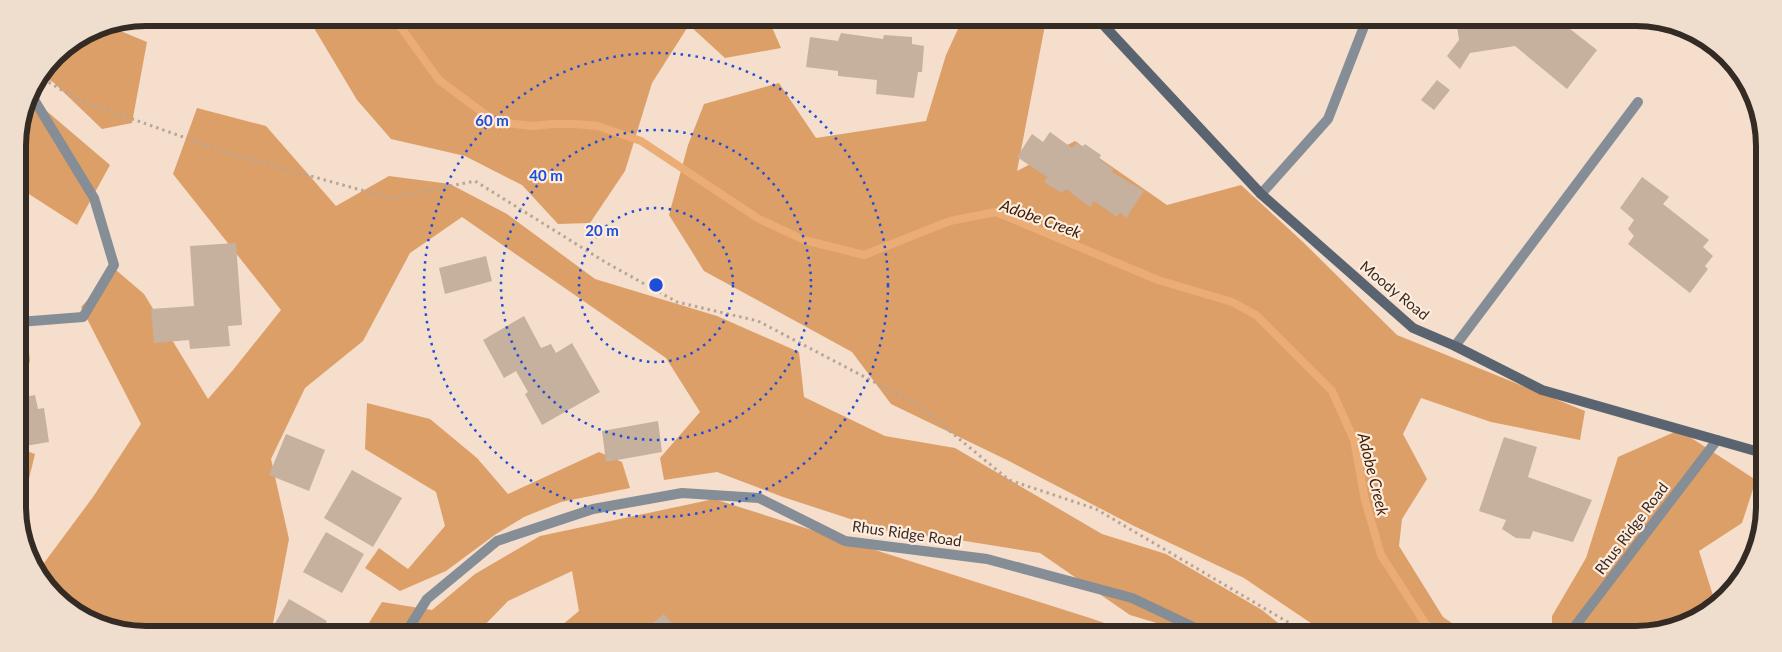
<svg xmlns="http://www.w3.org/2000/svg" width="1782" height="652" viewBox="0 0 1782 652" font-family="Lato,sans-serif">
	<rect width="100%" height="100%" fill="#f5decb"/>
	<path fill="#dd9f68" d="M 308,18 L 768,18 L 781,48 L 725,58 L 689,25 L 652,83 L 625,171 L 590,223 L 558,224 L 522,185 L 465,156 L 391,139 L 357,100 Z
		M 963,18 L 1043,18 L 1046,20 L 1017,171 L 1075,141 L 1167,205 L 1241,185 L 1303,242 L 1397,335 L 1585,411 L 1580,440 L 1491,422 L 1421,398 L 1403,434 L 1427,479 L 1402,519 L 1399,546 L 1443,617 L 1468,634 L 1327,634 L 1244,578 L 1134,526 L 1009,461 L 891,404 L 852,352 L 704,271 L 669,215 L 688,145 L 704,104 L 779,83 L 816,138 L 926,121 L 946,55 Z
		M 106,25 L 147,42 L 132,123 L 102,129 L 53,82 L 41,76 L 61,50 L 97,27 Z
		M 29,96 L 110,165 L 77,225 L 18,187 L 18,137 Z
		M 197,108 L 266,126 L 336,206 L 389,176 L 450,184 L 507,214 L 595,279 L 717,316 L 799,352 L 804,397 L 885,436 L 955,448 L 1102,534 L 1166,554 L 1262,610 L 1292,634 L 1193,634 L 1130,615 L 1040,553 L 959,540 L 890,532 L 783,497 L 717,472 L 664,480 L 660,458 L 700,412 L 666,358 L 462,217 L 410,253 L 363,341 L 305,388 L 271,459 L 289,539 L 271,634 L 146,634 L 105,628 L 50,591 L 44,563 L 93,497 L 141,424 L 81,307 L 116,270 L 144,294 L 208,399 L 233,370 L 281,310 L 173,174 Z
		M 19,282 L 23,285 L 30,362 L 19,372 Z
		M 367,403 L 430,419 L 477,458 L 508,494 L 599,452 L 622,462 L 630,488 L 561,502 L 524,517 L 496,534 L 446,571 L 400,591 L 365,568 L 379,548 L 408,569 L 445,526 L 436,492 L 365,449 Z
		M 1679,430 L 1756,480 L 1742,523 L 1699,551 L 1716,605 L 1714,608 L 1644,634 L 1552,634 L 1552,616 L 1586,558 L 1618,457 Z
		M 19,448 L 35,454 L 20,516 Z
		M 714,499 L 1093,619 L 1136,634 L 685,634 L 680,628 L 670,634 L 551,634 L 579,611 L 572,571 L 508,601 L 476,634 L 362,634 L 382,602 L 432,610 L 475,574 L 540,536 Z"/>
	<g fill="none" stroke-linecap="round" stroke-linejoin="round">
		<path stroke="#ecac76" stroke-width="8" d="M 394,18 L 439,80 L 490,118 L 514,124 L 533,126 L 552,124 L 575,124 L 598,126 L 641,141 L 759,219 L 804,240 L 864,255 L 950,221 L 996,212 L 1158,280 L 1232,302 L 1256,315 L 1332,391 L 1354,440 L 1365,500 L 1381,555 L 1432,634"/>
	</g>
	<path fill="#c6b09e" d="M 219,18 L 239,18 L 230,26 L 224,19 L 221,21 Z
		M 1446,18 L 1556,18 L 1597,50 L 1567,89 L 1515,46 L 1470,53 L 1460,69 L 1447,56 L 1459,40 L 1457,26 L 1447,27 Z
		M 841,33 L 883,39 L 884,35 L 912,37 L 912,44 L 924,46 L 922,72 L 918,72 L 914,98 L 876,94 L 877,80 L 838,76 L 838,71 L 806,67 L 810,37 L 838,41 Z
		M 1437,80 L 1450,90 L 1434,110 L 1421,100 Z
		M 1050,132 L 1072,148 L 1077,142 L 1082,147 L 1085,144 L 1101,155 L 1099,159 L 1113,169 L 1112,172 L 1144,191 L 1126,218 L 1120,212 L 1117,217 L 1094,201 L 1090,207 L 1066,189 L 1062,193 L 1044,182 L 1047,177 L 1017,157 L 1032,134 L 1043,142 Z
		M 1642,177 L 1669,197 L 1663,204 L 1709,240 L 1703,247 L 1713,256 L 1705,266 L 1708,269 L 1690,293 L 1628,244 L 1634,236 L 1628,229 L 1634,220 L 1620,208 Z
		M 236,243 L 242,325 L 228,326 L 230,346 L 190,349 L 189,340 L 154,343 L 151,309 L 194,306 L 190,246 Z
		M 486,256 L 492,281 L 445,294 L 439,268 Z
		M 524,316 L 541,348 L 551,344 L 556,353 L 572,343 L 600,392 L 542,425 L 525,394 L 528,392 L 516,371 L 504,378 L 483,340 Z
		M 35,395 L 38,409 L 44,408 L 49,442 L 19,447 L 19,398 Z
		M 658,421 L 662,452 L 606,462 L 602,431 Z
		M 286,434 L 325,450 L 309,491 L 269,475 Z
		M 1504,437 L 1537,447 L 1528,477 L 1592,500 L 1573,542 L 1533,531 L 1530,539 L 1516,538 L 1502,529 L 1506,520 L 1479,511 Z
		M 352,470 L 402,498 L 373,547 L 324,518 Z
		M 326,532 L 364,554 L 342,593 L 303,572 Z
		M 289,599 L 327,621 L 320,634 L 269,634 Z
		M 664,614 L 681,634 L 639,634 Z"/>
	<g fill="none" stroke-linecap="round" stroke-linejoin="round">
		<path stroke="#b7a596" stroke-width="3" stroke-dasharray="2.5 4" stroke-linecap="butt" d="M 43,79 L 79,100 L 231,154 L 390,198 L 475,181 L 605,262 L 677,302 L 758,321 L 918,405 L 1009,480 L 1096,509 L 1308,634"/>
		<path stroke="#858d96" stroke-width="10" d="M 19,322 L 83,317 L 114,265 L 94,198 L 30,93
			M 1455,346 L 1638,102"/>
		<path stroke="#858d96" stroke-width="10" d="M 1261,194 L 1328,119 L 1363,29 L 1363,18
			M 405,634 L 427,599 L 497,541 L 593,509 L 682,493 L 759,498 L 845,541 L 987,559 L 1132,598 L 1208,634
			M 1569,634 L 1717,440"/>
		<path stroke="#5a6471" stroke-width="10" d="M 1097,18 L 1261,194 L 1413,328 L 1455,346 L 1542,390 L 1759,452"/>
	</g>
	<g fill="none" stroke="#1d4ed8" stroke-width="2.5" stroke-dasharray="2.5 5">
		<circle cx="656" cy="285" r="77"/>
		<circle cx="656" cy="285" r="155"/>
		<circle cx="656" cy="285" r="232"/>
	</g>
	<g text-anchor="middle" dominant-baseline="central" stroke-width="4.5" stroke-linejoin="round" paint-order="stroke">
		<g font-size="15" fill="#342b24" stroke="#ffecdd">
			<text transform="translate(1395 290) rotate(39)">Moody Road</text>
			<text transform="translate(1631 528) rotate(-53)">Rhus Ridge Road</text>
			<text transform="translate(907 533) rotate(8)">Rhus Ridge Road</text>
		</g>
		<g font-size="16" font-style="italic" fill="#3b220a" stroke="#ffecdd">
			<text transform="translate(1041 218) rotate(20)">Adobe Creek</text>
			<text transform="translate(1374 474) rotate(76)">Adobe Creek</text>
		</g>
	</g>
	<path d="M0 0H1782V652H0ZM146 26H1636A120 120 0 0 1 1756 146V506A120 120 0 0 1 1636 626H146A120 120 0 0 1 26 506V146A120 120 0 0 1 146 26Z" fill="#efddce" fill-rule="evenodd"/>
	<path fill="none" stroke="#342b24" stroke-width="6" d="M146 26H1636A120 120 0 0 1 1756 146V506A120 120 0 0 1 1636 626H146A120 120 0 0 1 26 506V146A120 120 0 0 1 146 26Z"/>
	<circle cx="656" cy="285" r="8" fill="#1d4ed8" stroke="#ffecdd" stroke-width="2.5"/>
	<g font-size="15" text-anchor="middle" font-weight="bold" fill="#1d4ed8" stroke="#ffecdd" stroke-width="4.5" stroke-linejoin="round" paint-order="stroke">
		<text x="492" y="126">60 m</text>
		<text x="546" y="181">40 m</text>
		<text x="602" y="236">20 m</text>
	</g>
</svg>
